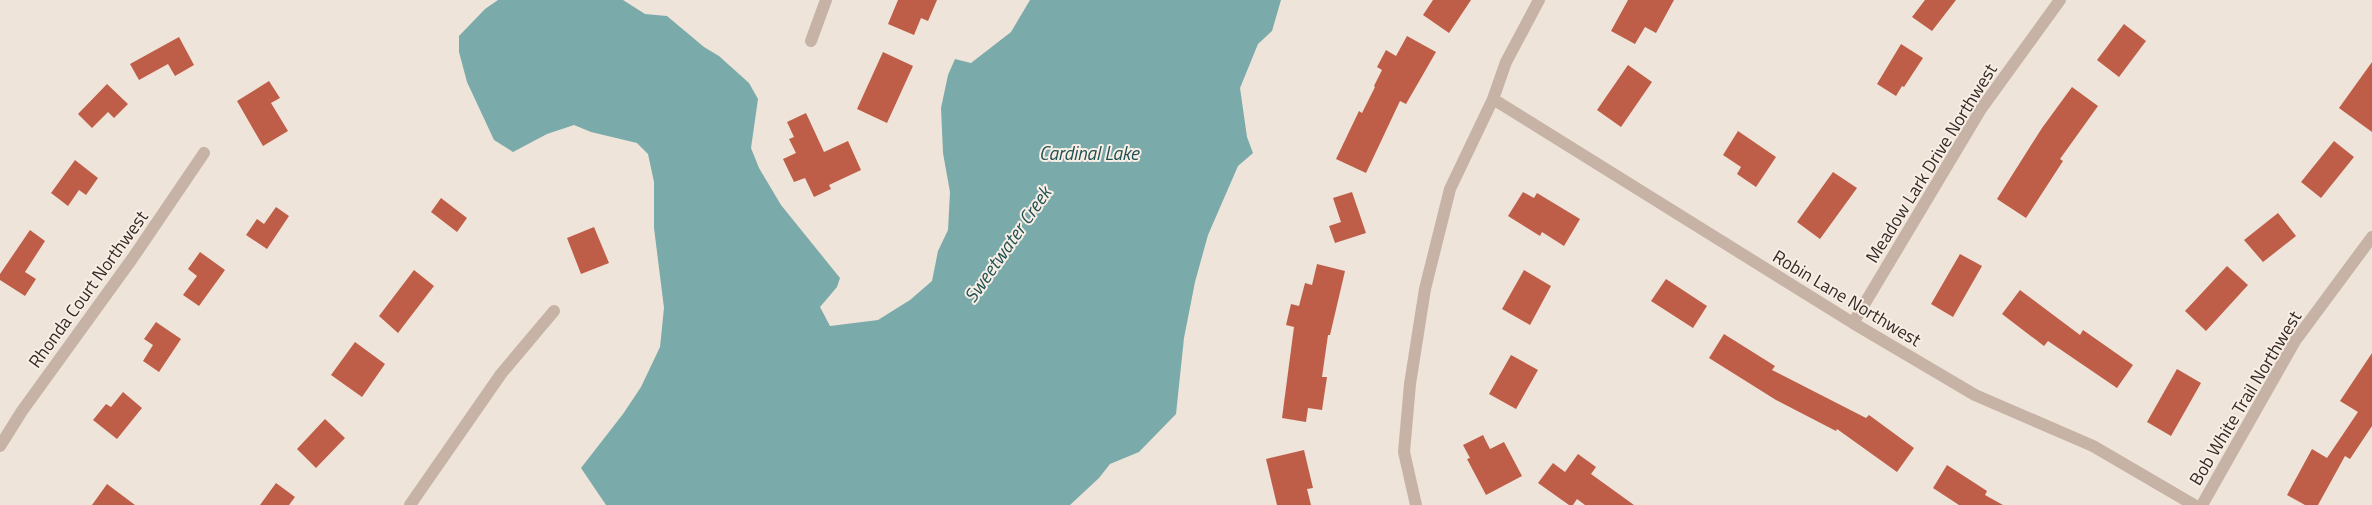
<svg xmlns="http://www.w3.org/2000/svg" width="2372" height="505" viewBox="0 0 2372 505" font-family="'Titillium Web',sans-serif">
	<rect width="100%" height="100%" fill="#efe4d9"/>
	<path fill="#7aabaa" d="M 498,0 L 623,0 L 645,14 L 667,16 L 704,47 L 719,56 L 749,83 L 758,99 L 751,148 L 759,168 L 781,205 L 840,278 L 837,287 L 820,307 L 830,326 L 878,320 L 910,300 L 932,281 L 938,251 L 948,230 L 950,192 L 943,153 L 941,108 L 948,75 L 955,59 L 971,63 L 1011,32 L 1030,0 L 1281,0 L 1272,31 L 1258,44 L 1240,88 L 1247,137 L 1253,153 L 1238,166 L 1208,235 L 1195,282 L 1184,338 L 1176,414 L 1139,452 L 1110,464 L 1099,478 L 1070,505 L 606,505 L 581,468 L 623,414 L 641,387 L 660,347 L 664,308 L 654,228 L 654,182 L 648,154 L 637,143 L 591,132 L 574,125 L 547,134 L 513,152 L 494,140 L 467,82 L 459,52 L 459,36 L 485,9 Z"/>
	<path fill="#bf5e48" d="M 898,0 L 937,0 L 928,21 L 921,18 L 914,35 L 888,24 Z
		M 1433,0 L 1471,0 L 1449,33 L 1423,15 Z
		M 1628,0 L 1674,0 L 1656,33 L 1645,27 L 1635,44 L 1611,31 Z
		M 1925,0 L 1956,0 L 1932,31 L 1912,17 Z
		M 2124,24 L 2146,41 L 2119,77 L 2097,60 Z
		M 1407,36 L 1436,52 L 1406,104 L 1400,101 L 1366,173 L 1336,159 L 1359,111 L 1362,113 L 1375,87 L 1374,86 L 1382,70 L 1377,67 L 1386,50 L 1396,56 Z
		M 179,37 L 194,65 L 175,76 L 168,64 L 139,80 L 130,64 Z
		M 1901,44 L 1923,58 L 1904,87 L 1902,86 L 1896,96 L 1877,84 Z
		M 883,52 L 913,66 L 887,123 L 857,109 Z
		M 2372,62 L 2372,132 L 2339,108 Z
		M 1628,65 L 1652,82 L 1621,127 L 1597,110 Z
		M 269,81 L 280,98 L 271,103 L 288,131 L 263,146 L 237,101 Z
		M 107,84 L 128,104 L 114,118 L 108,112 L 92,128 L 78,114 Z
		M 2072,87 L 2098,106 L 2060,159 L 2063,161 L 2026,218 L 1997,199 L 2042,128 Z
		M 806,113 L 824,152 L 848,141 L 861,170 L 829,185 L 831,189 L 814,197 L 805,178 L 794,182 L 783,159 L 796,153 L 789,139 L 794,137 L 787,122 Z
		M 1738,131 L 1776,157 L 1756,187 L 1737,174 L 1741,167 L 1723,155 Z
		M 2334,141 L 2354,157 L 2321,198 L 2301,182 Z
		M 75,160 L 98,178 L 86,195 L 79,190 L 68,206 L 51,193 Z
		M 1833,172 L 1857,188 L 1820,239 L 1797,222 Z
		M 1352,192 L 1366,233 L 1335,243 L 1329,226 L 1341,222 L 1333,198 Z
		M 1523,192 L 1534,198 L 1537,193 L 1580,219 L 1564,246 L 1542,232 L 1540,236 L 1508,216 Z
		M 441,198 L 467,218 L 457,232 L 431,212 Z
		M 276,207 L 289,216 L 267,249 L 246,235 L 257,219 L 264,224 Z
		M 2278,213 L 2296,236 L 2263,262 L 2244,240 Z
		M 594,227 L 609,263 L 581,274 L 567,238 Z
		M 30,230 L 45,241 L 25,272 L 36,279 L 25,296 L 0,280 L 0,274 Z
		M 200,252 L 225,270 L 199,306 L 183,295 L 197,276 L 188,269 Z
		M 1960,254 L 1982,266 L 1953,317 L 1931,304 Z
		M 1317,264 L 1345,271 L 1330,335 L 1328,335 L 1322,377 L 1327,377 L 1322,410 L 1308,408 L 1306,422 L 1282,418 L 1294,327 L 1286,325 L 1291,304 L 1299,306 L 1305,283 L 1312,285 Z
		M 2227,266 L 2248,285 L 2206,331 L 2185,311 Z
		M 414,270 L 434,286 L 398,333 L 379,316 Z
		M 1524,270 L 1551,286 L 1530,325 L 1502,309 Z
		M 1666,279 L 1707,306 L 1693,328 L 1651,301 Z
		M 2020,290 L 2080,335 L 2083,330 L 2133,365 L 2117,388 L 2048,341 L 2044,346 L 2002,314 Z
		M 156,322 L 181,339 L 159,372 L 143,361 L 153,345 L 144,339 Z
		M 1724,334 L 1775,366 L 1772,370 L 1866,418 L 1869,415 L 1914,448 L 1897,472 L 1837,429 L 1836,431 L 1776,400 L 1709,358 Z
		M 355,342 L 385,364 L 362,397 L 331,375 Z
		M 2372,353 L 2372,426 L 2350,459 L 2345,456 L 2318,505 L 2305,505 L 2287,495 L 2312,449 L 2327,458 L 2358,412 L 2340,401 Z
		M 1511,355 L 1538,370 L 1516,409 L 1489,394 Z
		M 2177,369 L 2201,383 L 2171,436 L 2147,422 Z
		M 123,392 L 142,408 L 117,439 L 93,420 L 106,404 L 111,407 Z
		M 325,419 L 345,438 L 316,468 L 297,449 Z
		M 1483,435 L 1490,449 L 1504,442 L 1522,476 L 1486,495 L 1467,459 L 1470,458 L 1463,445 Z
		M 1304,450 L 1313,488 L 1307,489 L 1311,505 L 1277,505 L 1266,459 Z
		M 1578,454 L 1596,467 L 1591,474 L 1634,505 L 1585,505 L 1577,499 L 1573,505 L 1569,505 L 1538,483 L 1553,463 L 1565,472 Z
		M 1947,465 L 1987,491 L 1985,495 L 2003,505 L 1959,505 L 1933,488 Z
		M 276,483 L 295,497 L 289,505 L 260,505 Z
		M 107,484 L 135,505 L 92,505 Z"/>
	<g fill="none" stroke-linecap="round" stroke-linejoin="round">
		<path stroke="#c6b3a6" stroke-width="12" d="M 811,41 L 826,0
			M 1493,99 L 1853,323 L 1975,395 L 2093,446 L 2194,505
			M 1853,323 L 1981,109 L 2060,0
			M 0,446 L 22,411 L 132,259 L 204,153
			M 410,505 L 501,374 L 554,311
			M 1416,505 L 1404,452 L 1410,384 L 1425,289 L 1450,189 L 1493,99 L 1506,62 L 1539,0
			M 2202,505 L 2295,341 L 2372,237"/>
	</g>
	<g text-anchor="middle" dominant-baseline="central" stroke-width="4" stroke-linejoin="round" paint-order="stroke">
		<g font-size="18" fill="#332a26" stroke="#f8eee5">
			<text transform="translate(1931 163) rotate(-58)">Meadow Lark Drive Northwest</text>
			<text transform="translate(88 289) rotate(-54)">Rhonda Court Northwest</text>
			<text transform="translate(1847 298) rotate(31)">Robin Lane Northwest</text>
			<text transform="translate(2245 398) rotate(-59)">Bob White Trail Northwest</text>
		</g>
		<g font-size="19" font-style="italic" fill="#1f5152" stroke="#f8eee5">
			<text x="1089" y="152">Cardinal Lake</text>
			<text transform="translate(1007 244) rotate(-55)">Sweetwater Creek</text>
		</g>
	</g>
</svg>
